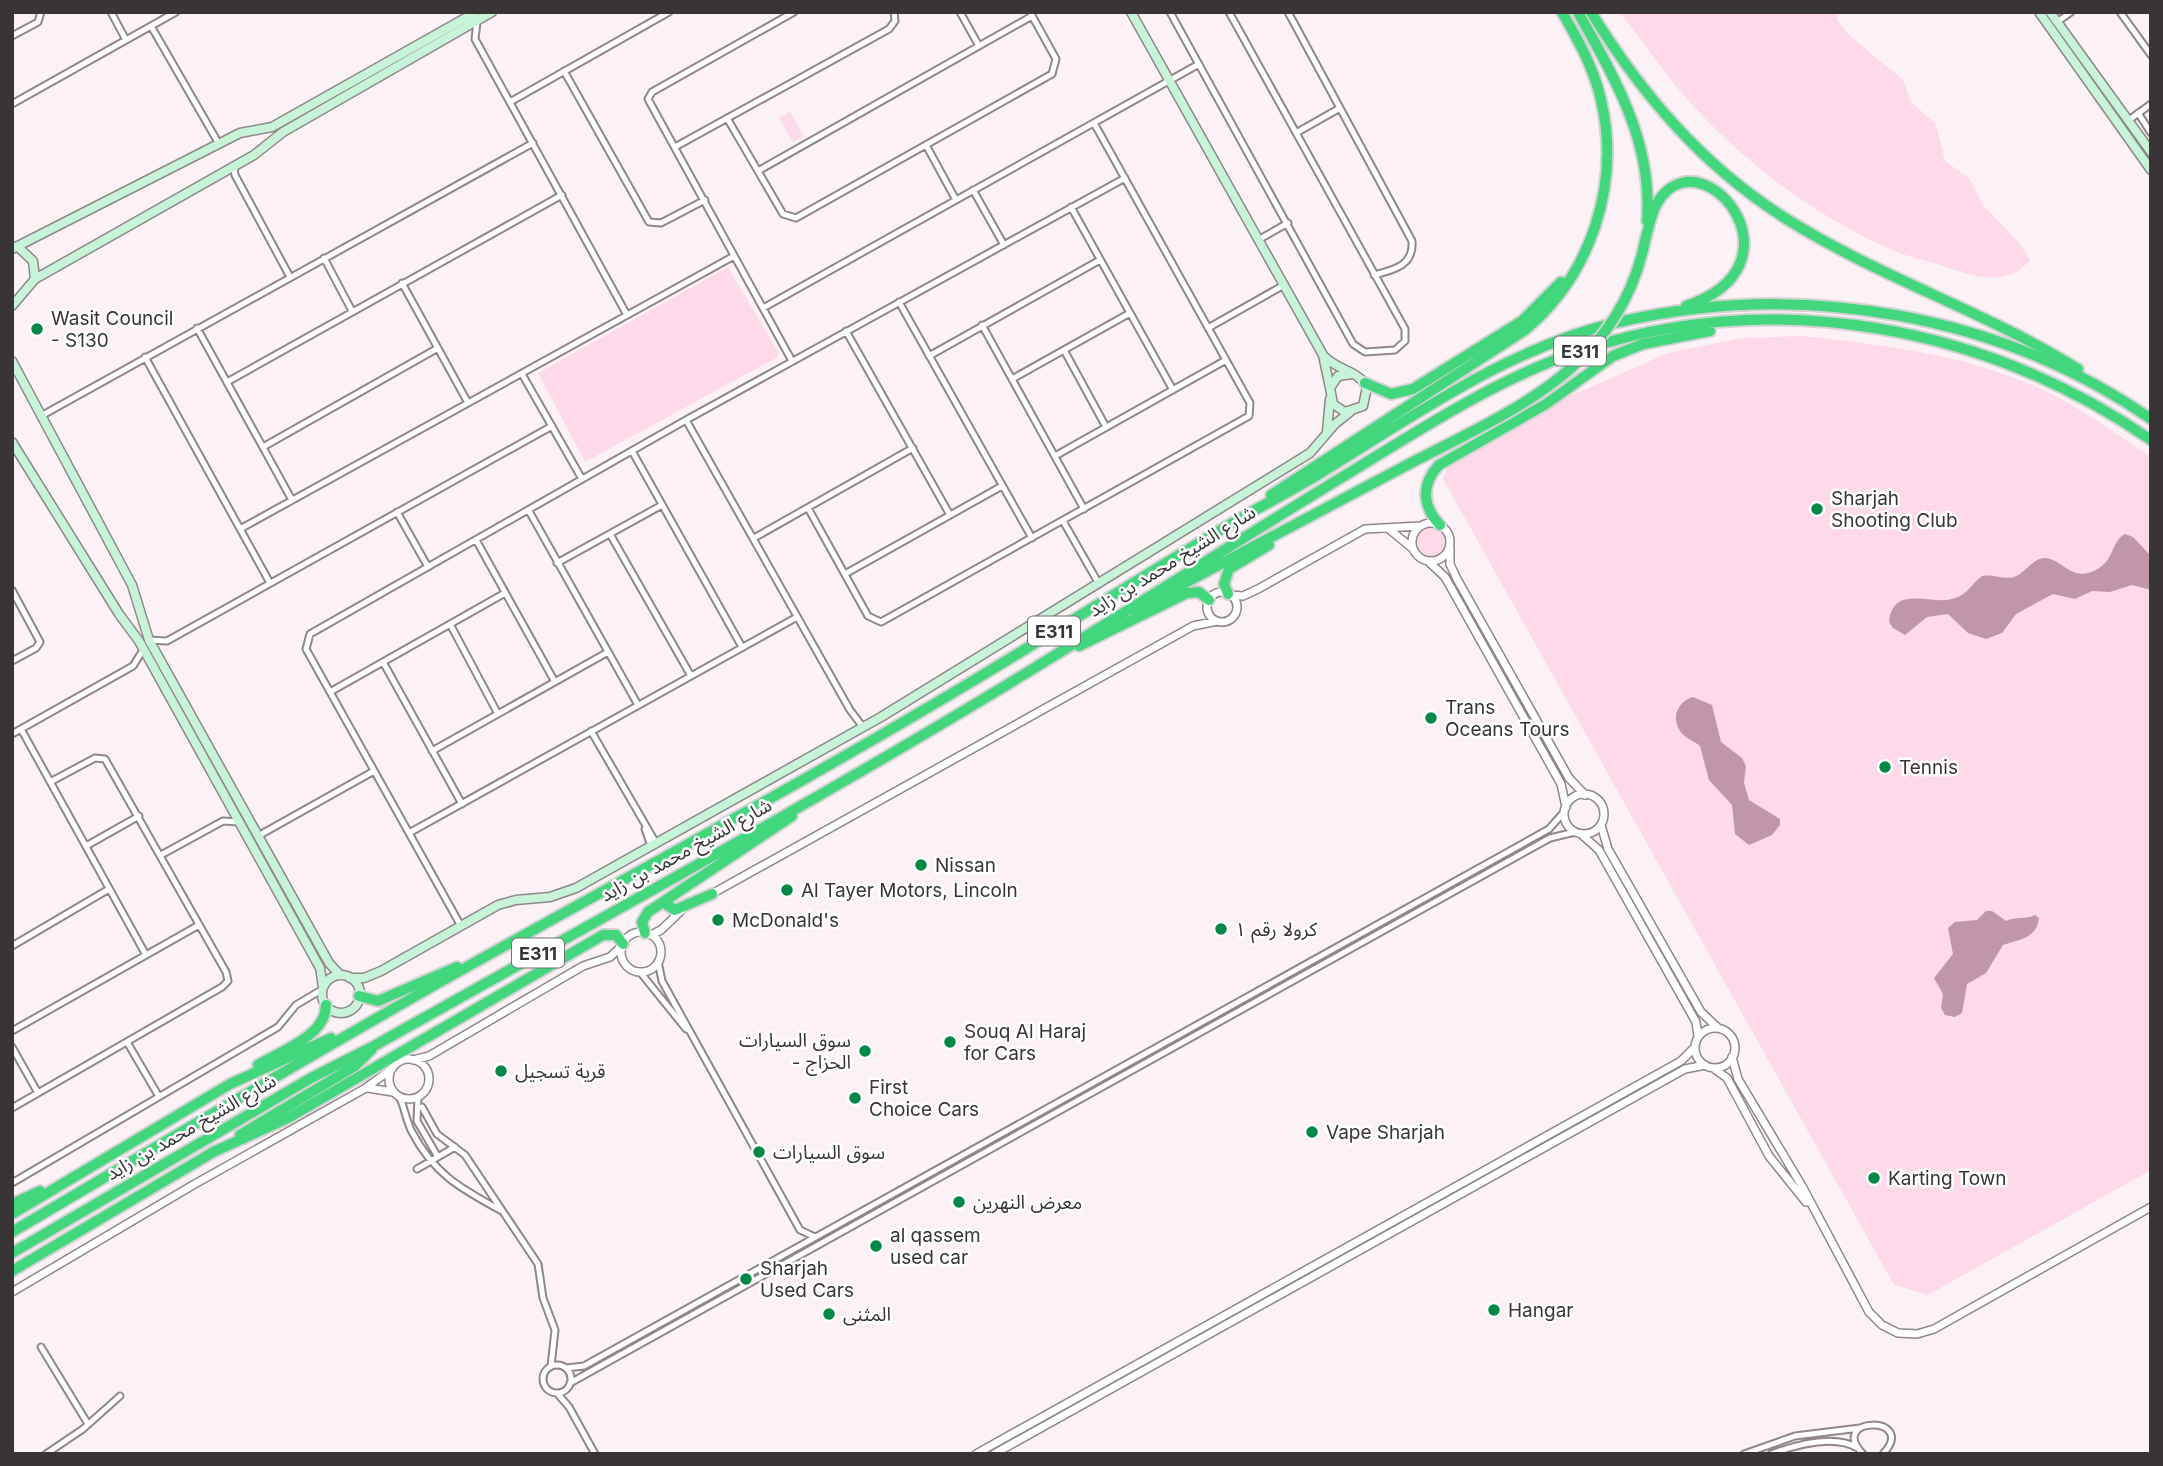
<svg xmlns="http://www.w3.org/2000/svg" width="2163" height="1466" viewBox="0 0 2163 1466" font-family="Inter,'Noto Sans Arabic',sans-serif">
	<rect width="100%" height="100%" fill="#fcf2f6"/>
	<path fill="#fdd9e9" d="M 1619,12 L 1838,12 L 1837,20 L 1849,35 L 1903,80 L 1911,102 L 1936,124 L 1945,161 L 1970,179 L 1982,204 L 2021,245 L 2030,260 C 2006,289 1973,276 1943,266 C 1924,260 1904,256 1887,248 C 1809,213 1736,156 1681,92 C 1659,67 1641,38 1619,12 Z
		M 790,112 L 804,136 L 793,142 L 779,118 Z
		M 728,267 L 779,353 L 778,357 L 585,462 L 538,373 Z
		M 1804,336 C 1892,346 1987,357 2066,402 C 2095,418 2123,438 2151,457 L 2151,1170 L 1928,1295 L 1894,1285 L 1443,479 L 1449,463 L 1561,400 L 1668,353 L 1741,338 Z
		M1417 540a16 16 0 1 1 32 0a16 16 0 1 1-32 0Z"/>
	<path fill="#c196ab" d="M 2125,534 L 2133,537 L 2151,556 L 2151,590 L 2132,585 L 2110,592 L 2092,591 L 2075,599 L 2053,594 L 2016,614 L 2002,633 L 1986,639 L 1968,633 L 1948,614 L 1927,617 L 1905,635 L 1893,628 L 1889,622 C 1893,584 1930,605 1952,599 C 1968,595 1970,585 1982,576 C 1993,574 2004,580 2014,577 C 2026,573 2033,557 2046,558 C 2065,561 2071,582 2096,570 C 2115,560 2111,541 2125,534 Z
		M 1693,697 L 1712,705 L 1721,742 L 1742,758 L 1746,766 L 1744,783 L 1749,800 L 1780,819 L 1780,825 L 1772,835 L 1749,845 L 1735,834 L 1732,805 L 1709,780 L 1700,746 C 1695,742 1690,740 1686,737 C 1669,724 1675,702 1693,697 Z
		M 1986,911 L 1992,911 L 2006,921 C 2016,916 2025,920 2035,915 L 2039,918 C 2036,939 2021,939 2003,945 L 1986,973 L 1967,984 L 1962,1013 L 1955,1017 L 1945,1015 L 1941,1008 L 1943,994 L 1934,978 L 1953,954 L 1948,928 L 1955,922 L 1977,920 Z"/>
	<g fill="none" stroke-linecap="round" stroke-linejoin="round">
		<defs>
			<path id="minor" d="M 111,12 L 126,40
				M 960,12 L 979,46
				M 1170,12 L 1353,344 L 1365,352 L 1395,350 L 1405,341 L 1405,329 L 1229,12
				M 1288,12 L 1412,241 C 1414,266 1393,270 1374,275
				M 2120,12 L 2151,55
				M 477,22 L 475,39 L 627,315
				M 2057,22 L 2071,12
				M 151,26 L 219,144
				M 12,36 L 38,22 L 41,12
				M 564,71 L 649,222 L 661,223 L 705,200
				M 510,102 L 669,12
				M 12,104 L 176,12
				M 2138,113 L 2151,133
				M 727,118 L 783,214 L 796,218 L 1052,74 L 1056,59 L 1030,12
				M 2129,120 L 2151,104
				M 1296,133 L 1340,108
				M 926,145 L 956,200
				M 675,147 L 889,29 L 895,21 L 894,12
				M 234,167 L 235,175 L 290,277
				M 758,171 L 1032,16
				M 973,190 L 1004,245
				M 1071,207 L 1173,390
				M 1258,240 L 1288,223
				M 324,258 L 352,311
				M 402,283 L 467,401
				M 899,302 L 1032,538
				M 763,308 L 1199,64
				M 982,325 L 1084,509
				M 197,328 L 292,500
				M 1208,328 L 1284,285
				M 846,331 L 950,515
				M 1064,350 L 1106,427
				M 929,356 L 1100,260
				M 145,357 L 270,583
				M 792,361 L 648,99 L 652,92 L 794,12
				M 522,374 L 582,479
				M 1012,379 L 1130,313
				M 227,382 L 562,195
				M 41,416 L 533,143
				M 686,420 L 850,710 L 863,727
				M 263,447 L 438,348
				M 632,451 L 742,647
				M 1055,456 L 1226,360
				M 808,508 L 868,616 L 881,622 L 1249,416 L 1250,403 L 1094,123
				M 529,511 L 638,705
				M 397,512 L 428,567
				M 1063,521 L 1099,584
				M 240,529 L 734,256
				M 610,534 L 691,676
				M 754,538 L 913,448
				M 476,540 L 555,682
				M 557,563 L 662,505
				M 845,574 L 1002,486
				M 12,590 L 40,642 L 36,648 L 12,661
				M 450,624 L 498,714
				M 149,640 L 167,641 L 552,426
				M 383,662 L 462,804
				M 330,692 L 505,593
				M 21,729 L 146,955
				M 591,731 L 656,843
				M 12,734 L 133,666 L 143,650
				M 432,751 L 608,652
				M 645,829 L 651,846
				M 409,833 L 797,617
				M 258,836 L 374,771
				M 86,846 L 139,816
				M 161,855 L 223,821 L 239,822
				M 461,926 L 306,649 L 310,634 L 686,420 L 1125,178
				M 12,946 L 109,889
				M 658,961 L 662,981 L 800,1230 L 815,1237
				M 640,972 L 686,1029
				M 12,1031 L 199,925
				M 127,1042 L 158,1095
				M 12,1047 L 38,1093
				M 399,1096 C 405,1108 406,1121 412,1132 C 434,1174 460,1188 500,1210
				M 418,1097 L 417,1121 L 438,1157
				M 422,1107 L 437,1134 L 465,1155 L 538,1264 L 543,1298 L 555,1330 L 551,1366
				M 12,1108 L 222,987 L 228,981 L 226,972 L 105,759 L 95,758 L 50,782
				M 417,1169 L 455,1147
				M 12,1183 L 278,1027 L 296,1005 L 323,989
				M 41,1347 L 88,1424
				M543 1379a14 14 0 1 1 28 0a14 14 0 1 1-28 0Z
				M 566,1368 L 584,1366 L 1549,829 L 1564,812
				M 570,1383 L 1550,838 L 1575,832
				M 557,1393 L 569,1407 L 595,1454
				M 46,1454 L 83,1429 L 120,1396
				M 1744,1454 L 1795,1436 L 1860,1428
				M 1771,1454 C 1795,1445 1834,1434 1858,1448
				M 1863,1454 C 1826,1416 1919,1415 1883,1454"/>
			<path id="tertiary" d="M1412 542a19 19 0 1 1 38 0a19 19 0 1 1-38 0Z
				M 1389,529 L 1412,548
				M 1450,548 L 1450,564 L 1457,579 L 1569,778 L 1585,795
				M 1429,562 L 1445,577 L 1561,784 L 1566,807
				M1207 607a15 15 0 1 1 30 0a15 15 0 1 1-30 0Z
				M 1230,595 L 1243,596 L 1258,589 L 1365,529 L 1421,526
				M1564 814a20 20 0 1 1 40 0a20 20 0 1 1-40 0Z
				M 1601,825 L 1608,849 L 1701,1012 L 1718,1028
				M 1581,834 L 1599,850 L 1696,1022 L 1698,1036
				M 708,896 L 1193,626 L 1217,621
				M621 952a20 20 0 1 1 40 0a20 20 0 1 1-40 0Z
				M 651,935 L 661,930 L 682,910
				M1695 1048a20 20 0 1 1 40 0a20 20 0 1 1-40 0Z
				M 1732,1057 L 1738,1079 L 1802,1186 L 1869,1312 L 1882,1325 L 1898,1333 L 1917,1334 L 1934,1329 L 2151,1207
				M389 1079a20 20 0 1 1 40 0a20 20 0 1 1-40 0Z
				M 413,1060 L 429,1056 L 583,966 L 610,957 L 622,946
				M 1713,1068 L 1727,1078 L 1769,1156 L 1806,1202
				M 368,1088 L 393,1092
				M 12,1292 L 193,1185 L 364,1089 L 392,1069
				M 976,1454 L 1681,1061 L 1695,1047
				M 994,1454 L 1685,1069 L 1705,1065"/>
			<path id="secondary" d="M 1131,12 L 1323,355 L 1330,388
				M 2039,12 L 2151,170
				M 2050,12 L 2151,152
				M 17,246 L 33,261 L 35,279
				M 12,249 L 240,133 L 272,127 L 476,12
				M 12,306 L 35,279 L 254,155 L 283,132 L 492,12
				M 1325,357 C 1337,370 1359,371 1367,387 L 1363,406 L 1345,412 L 1333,404 L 1330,388 L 1338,376 L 1352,374
				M 12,361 L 132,585 L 149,640 L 329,963 L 340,975
				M 1327,431 L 1330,399
				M 12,442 L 119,614 L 139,641 L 320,968 L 323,987
				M322 994a19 19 0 1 1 38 0a19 19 0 1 1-38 0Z
				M 350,978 L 364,978 L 381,971 L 498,905 L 516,900 L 550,897 L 576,888 L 881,717 L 1310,453 L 1335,424 L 1350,412"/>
			<path id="motorway" d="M 1578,12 C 1615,79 1653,142 1647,221
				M 1591,12 C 1642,95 1703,166 1785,218 C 1878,277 1985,311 2078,369
				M 1645,241 C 1649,227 1652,208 1662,196 C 1708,140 1807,266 1686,306
				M 1365,383 L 1391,394 L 1413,389 L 1522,321 L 1561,282
				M 1271,495 L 1525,330 C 1591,275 1621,184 1601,100 C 1594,68 1578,40 1562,12
				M 1440,525 C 1422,506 1421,484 1439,465 L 1546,404 L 1613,356 L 1643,344 L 1710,331
				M 1228,594 L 1224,584 L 1229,569 L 1269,545
				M 1134,610 L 1409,464
				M 1079,646 L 1187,593 L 1199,592 L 1209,600
				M 669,899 L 667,905 L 675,910 L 712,894
				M 645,933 L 642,922 L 648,912 L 792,816
				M 359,996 L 378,1001 L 457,967
				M 258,1065 C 281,1051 326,1036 326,1005
				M 240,1135 L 355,1066 L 372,1049
				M 211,1153 L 288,1118 L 603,935 L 616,935 L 623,944
				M 12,1204 L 40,1191
				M 12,1214 L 230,1084 L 331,1038
				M 12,1232 C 165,1142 317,1051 472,964 C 637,872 804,782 966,685 C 1053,633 1138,579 1224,528 C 1255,509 1288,493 1319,474 C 1414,416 1509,347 1619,322 C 1800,280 1998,313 2151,419
				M 12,1253 L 311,1078 L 374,1046 C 583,928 795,813 1000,689 C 1117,618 1232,544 1349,473 C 1423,428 1497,379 1579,351 C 1773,286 1984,325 2151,440
				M 12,1271 L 215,1151"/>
		</defs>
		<use href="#minor" stroke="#90878b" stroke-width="9"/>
		<use href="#tertiary" stroke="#90878b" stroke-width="10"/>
		<use href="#secondary" stroke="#90878b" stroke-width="11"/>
		<use href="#motorway" stroke="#d3d3d3" stroke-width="14"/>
		<use href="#minor" stroke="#fff" stroke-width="5"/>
		<use href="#tertiary" stroke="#fff" stroke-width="7"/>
		<use href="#secondary" stroke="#c7f3d8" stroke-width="8"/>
		<use href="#motorway" stroke="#43d77d" stroke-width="10"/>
		<defs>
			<path id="motorway-bridge" d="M 1409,464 C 1513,410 1619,369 1645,241"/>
		</defs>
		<use href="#motorway-bridge" stroke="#d3d3d3" stroke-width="14" stroke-linecap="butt"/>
		<use href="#motorway-bridge" stroke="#43d77d" stroke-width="10"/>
	</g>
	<g fill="#008946" stroke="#fff" stroke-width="2.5">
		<circle cx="37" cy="329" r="7"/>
		<circle cx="1817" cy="509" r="7"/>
		<circle cx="1431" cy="718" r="7"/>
		<circle cx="1885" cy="767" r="7"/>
		<circle cx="921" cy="865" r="7"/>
		<circle cx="787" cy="890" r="7"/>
		<circle cx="718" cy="920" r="7"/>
		<circle cx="1221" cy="929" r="7"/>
		<circle cx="950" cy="1042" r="7"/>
		<circle cx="865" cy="1051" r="7"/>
		<circle cx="501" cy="1071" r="7"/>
		<circle cx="855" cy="1098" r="7"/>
		<circle cx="1312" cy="1132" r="7"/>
		<circle cx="759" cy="1152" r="7"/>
		<circle cx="1874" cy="1178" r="7"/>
		<circle cx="959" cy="1202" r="7"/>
		<circle cx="876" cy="1246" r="7"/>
		<circle cx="746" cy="1279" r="7"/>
		<circle cx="1494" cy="1310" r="7"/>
		<circle cx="829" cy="1314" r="7"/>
	</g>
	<g text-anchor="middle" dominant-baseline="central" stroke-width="5" stroke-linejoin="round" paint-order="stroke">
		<g fill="#fff" stroke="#747273" stroke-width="2">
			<rect x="1554" y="336.5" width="52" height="29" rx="5"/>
			<rect x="1028" y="616.5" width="52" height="29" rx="5"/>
			<rect x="512" y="938.5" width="52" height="29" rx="5"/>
		</g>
		<g font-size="18" font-weight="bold" fill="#393537">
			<text x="1580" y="351">E311</text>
			<text x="1054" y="631">E311</text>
			<text x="538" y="953">E311</text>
		</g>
		<g font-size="19" fill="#393537" stroke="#fff" text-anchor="start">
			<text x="51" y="318">Wasit Council<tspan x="51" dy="22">- S130</tspan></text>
			<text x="1831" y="498">Sharjah<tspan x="1831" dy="22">Shooting Club</tspan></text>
			<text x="1445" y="707">Trans<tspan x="1445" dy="22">Oceans Tours</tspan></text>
			<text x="1899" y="767">Tennis</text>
			<text x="935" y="865">Nissan</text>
			<text x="801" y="890">Al Tayer Motors, Lincoln</text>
			<text x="732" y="920">McDonald's</text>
			<text x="1235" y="929">كرولا رقم ١</text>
			<text x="964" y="1031">Souq Al Haraj<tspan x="964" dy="22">for Cars</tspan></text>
			<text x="851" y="1040" text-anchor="end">سوق السيارات<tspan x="851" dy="22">- الحزاج</tspan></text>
			<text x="515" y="1071">قرية تسجيل</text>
			<text x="869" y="1087">First<tspan x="869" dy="22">Choice Cars</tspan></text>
			<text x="1326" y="1132">Vape Sharjah</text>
			<text x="773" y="1152">سوق السيارات</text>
			<text x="1888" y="1178">Karting Town</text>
			<text x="973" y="1202">معرض النهرين</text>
			<text x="890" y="1235">al qassem<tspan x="890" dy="22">used car</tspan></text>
			<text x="760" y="1268">Sharjah<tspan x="760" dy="22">Used Cars</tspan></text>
			<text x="1508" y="1310">Hangar</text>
			<text x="843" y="1314">المثنى</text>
		</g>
		<g font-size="19" fill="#393537" stroke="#fff">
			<text transform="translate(1172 561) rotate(-32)">شارع الشيخ محمد بن زايد</text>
			<text transform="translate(686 850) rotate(-29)">شارع الشيخ محمد بن زايد</text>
			<text transform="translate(191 1127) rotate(-30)">شارع الشيخ محمد بن زايد</text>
		</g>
	</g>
	<rect width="2163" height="1466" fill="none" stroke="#393537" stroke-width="28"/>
</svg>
